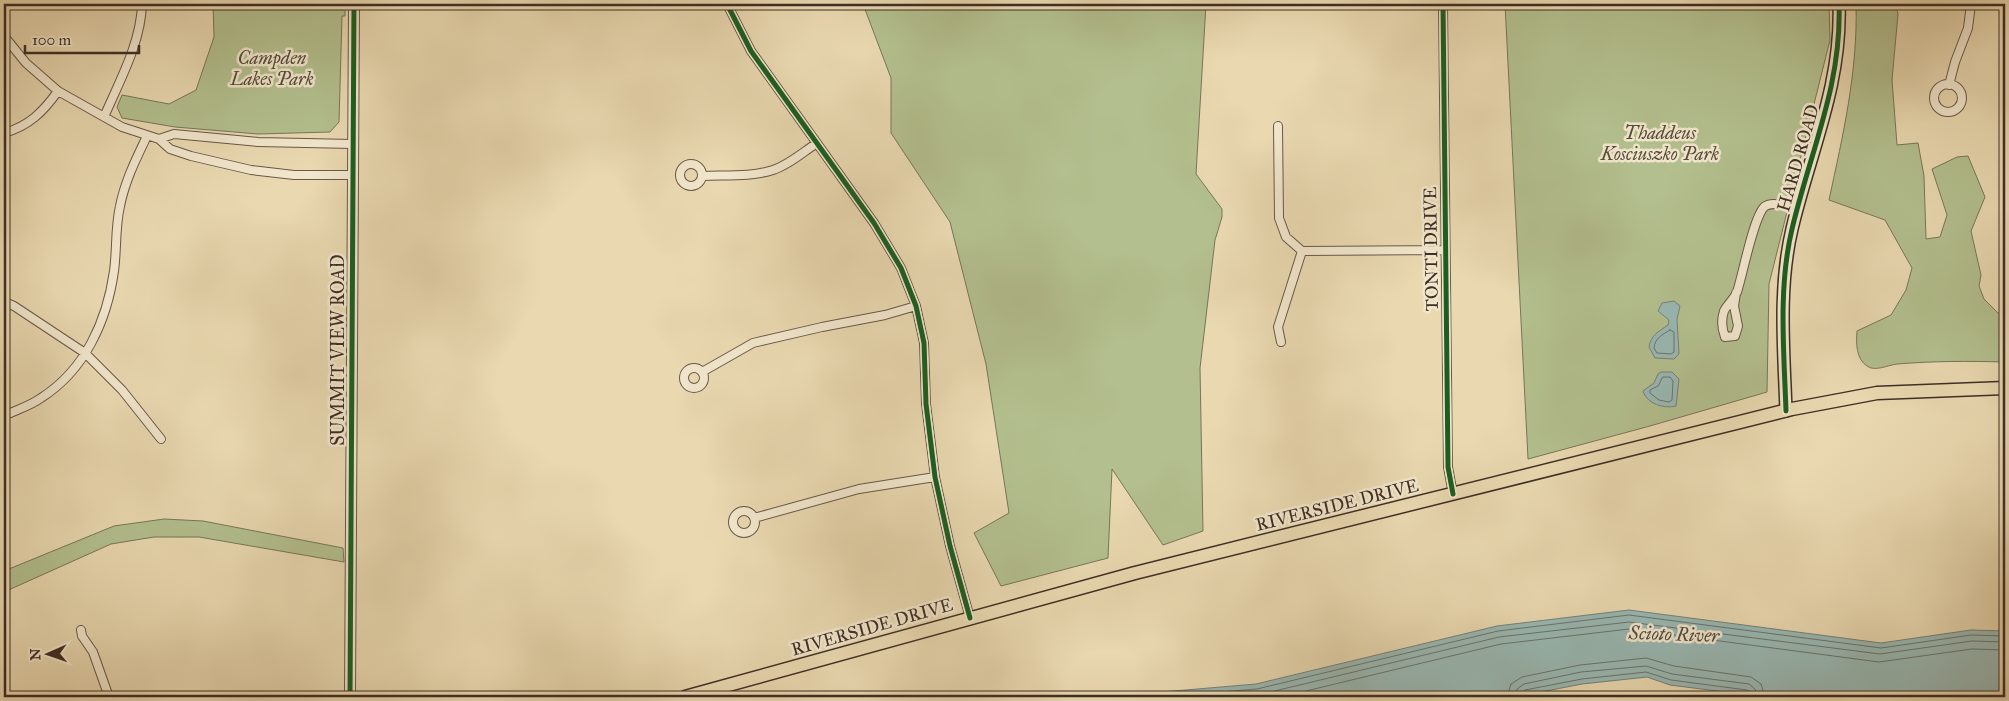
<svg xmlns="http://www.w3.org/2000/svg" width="2009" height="701" viewBox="0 0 2009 701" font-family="'IM FELL Great Primer',serif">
	<rect width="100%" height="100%" fill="#e9d8b0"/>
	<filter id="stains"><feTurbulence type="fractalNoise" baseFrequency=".004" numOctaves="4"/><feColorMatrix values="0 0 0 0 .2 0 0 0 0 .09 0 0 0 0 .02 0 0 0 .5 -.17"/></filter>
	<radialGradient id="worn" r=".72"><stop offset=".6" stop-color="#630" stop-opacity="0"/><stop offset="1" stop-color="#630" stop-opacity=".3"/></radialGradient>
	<path fill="#b3bf8e" stroke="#78765a" d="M 213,4 L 345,4 L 345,16 L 342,16 L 339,122 L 330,132 L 258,134 L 175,127 L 122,118 L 117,107 L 122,95 L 169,104 L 196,90 L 214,37 Z
		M 863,4 L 1206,4 L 1196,174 L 1222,209 L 1222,217 L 1215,240 L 1200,368 L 1203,531 L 1163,545 L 1112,469 L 1108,558 L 1001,586 L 974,533 L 1009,513 L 986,364 L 950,222 L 891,133 L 891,78 Z
		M 1505,4 L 1829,4 L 1830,40 L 1769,284 L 1767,392 L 1650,426 L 1528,459 Z
		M 1856,4 L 1896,4 L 1898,14 L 1892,80 L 1897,145 L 1918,143 L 1924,176 L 1926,239 L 1940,237 L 1947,215 L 1932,169 L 1957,157 L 1968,156 L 1985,197 L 1971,231 L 1981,275 L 1979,286 L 1984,299 L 1998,313 L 2005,316 L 2005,362 C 1969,361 1933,361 1897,364 C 1888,365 1875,372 1867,366 C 1856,359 1856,343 1857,331 L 1891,315 L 1906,290 L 1912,268 L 1885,220 L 1829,200 C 1843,135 1858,71 1856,4 Z
		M 164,519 L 203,521 L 343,548 L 344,562 L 199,537 L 154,537 L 111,544 L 4,592 L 4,571 L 114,526 Z"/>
	<path fill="#99b8b3" stroke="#75817a" d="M 1674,301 L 1680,306 L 1677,319 L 1679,354 L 1674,359 L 1655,358 L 1649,347 C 1651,335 1658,332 1668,325 L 1669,320 L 1658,311 L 1662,303 Z
		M 1661,372 L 1672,372 L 1679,379 L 1676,406 C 1664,409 1647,404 1643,391 L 1654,383 L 1658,374 Z
		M 1629,610 L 1881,643 L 1971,630 L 2005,631 L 2005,697 L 1764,697 L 1670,685 L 1647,677 L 1582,684 L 1515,697 L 1138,697 L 1162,692 L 1256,684 L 1497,626 Z"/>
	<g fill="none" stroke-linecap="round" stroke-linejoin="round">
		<path stroke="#6c736c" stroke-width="1" d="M 1670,330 L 1674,332 L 1674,352 L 1671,354 L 1657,353 L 1654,348 C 1655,338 1662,335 1670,330 Z
			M 1663,377 L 1670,377 L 1673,381 L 1672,400 L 1669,402 L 1659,400 L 1650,393 L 1650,390 L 1658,386 Z
			M 1160,697 L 1257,689 L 1498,631 L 1629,615 L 1881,648 L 1971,635 L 2005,636
			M 1232,697 L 1258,695 L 1499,637 L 1629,622 L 1880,654 L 1972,641 L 2005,642
			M 1281,697 L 1501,644 L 1629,629 L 1879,662 L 1972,649 L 2005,650
			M 1507,697 L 1511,684 L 1522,677 L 1580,665 L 1646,658 L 1674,666 L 1751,677 L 1761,684 L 1765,697
			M 1515,697 L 1517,689 L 1524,684 L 1581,672 L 1646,666 L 1672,674 L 1749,684 L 1755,689 L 1758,697
			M 1521,697 L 1522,693 L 1525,690 L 1582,679 L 1646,672 L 1671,680 L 1747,690 L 1751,693 L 1751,697"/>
		<defs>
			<path id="minor" d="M 727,4 L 751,51 L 874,223 L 901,268 L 916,306 L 924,343 L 926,404 L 935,477 L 950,546 L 970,618
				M 1443,4 L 1448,467 L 1453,494
				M 4,36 L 26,63 L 58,91 L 122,127 L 159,139 L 170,149 L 191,156 L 251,170 L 294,175 L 353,175
				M1934 98a14 14 0 1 1 28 0a14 14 0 1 1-28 0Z
				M 1949,85 L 1955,62 L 1968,28 L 1971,4
				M 104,117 C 119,82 141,43 142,4
				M 1278,126 L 1279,218 L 1286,237 L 1302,251 L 1445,250
				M 4,133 C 29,126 43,112 58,91
				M 159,139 L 174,134 L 258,142 L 353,144
				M680 175a11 11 0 1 1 22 0a11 11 0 1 1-22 0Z
				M 703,176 C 725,175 752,177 773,170 C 789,165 803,152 817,143
				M 1736,293 L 1734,306 L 1738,326 L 1735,336 L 1725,337 C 1722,329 1721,320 1724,311 C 1727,305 1734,299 1737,292 C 1743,274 1753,219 1764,207 C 1772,200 1789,207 1798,209
				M 4,302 L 14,306 L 85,353 L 122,390 L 161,439
				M 1281,342 L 1278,327 L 1302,251
				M684 378a10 10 0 1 1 20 0a10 10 0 1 1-20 0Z
				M 702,372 L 753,343 L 822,327 L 885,315 L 916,306
				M 4,416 C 16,410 30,406 41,398 C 85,370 107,321 114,271 C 117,249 115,228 120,206 C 125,181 136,159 147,136
				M733 522a11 11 0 1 1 22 0a11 11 0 1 1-22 0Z
				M 754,518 L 859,489 L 935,477
				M 81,630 L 82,636 L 93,652 L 109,697"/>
			<path id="tertiary" d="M 350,697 L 354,4"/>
			<path id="secondary" d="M 1786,411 C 1784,351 1778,288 1792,229 C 1810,152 1842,85 1839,4"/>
			<path id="primary" d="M 685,697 L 1135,573 L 1792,409 L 1877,393 L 2005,388"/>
		</defs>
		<use href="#minor" stroke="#695848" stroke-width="10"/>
		<use href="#tertiary" stroke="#695848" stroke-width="12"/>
		<use href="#secondary" stroke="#3e2e25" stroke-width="14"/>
		<use href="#primary" stroke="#3e2e25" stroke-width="15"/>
		<use href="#minor" stroke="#f1e6cc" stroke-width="8"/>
		<use href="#tertiary" stroke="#f1e6cc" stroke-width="10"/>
		<use href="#secondary" stroke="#f1e6cc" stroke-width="11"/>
		<use href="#primary" stroke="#e9d8b0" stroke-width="12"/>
		<defs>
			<path id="cycleway" d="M 727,4 L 751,51 L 874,223 L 901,268 L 916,306 L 924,343 L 926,404 L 935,477 L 950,546 L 970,618
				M 1443,4 L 1448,467 L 1453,494
				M 1786,411 C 1784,351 1778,288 1792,229 C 1810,152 1842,85 1839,4
				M 350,697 L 354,4"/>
		</defs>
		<use href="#cycleway" stroke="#f1e6cc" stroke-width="8"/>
		<use href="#cycleway" stroke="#1b5e20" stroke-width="5"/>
	</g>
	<g text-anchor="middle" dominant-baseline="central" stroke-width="5" stroke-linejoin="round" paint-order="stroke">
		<g font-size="18" font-style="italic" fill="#554b3a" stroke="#f1e6cc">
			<text x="272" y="58">Campden<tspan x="272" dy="21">Lakes Park</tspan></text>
			<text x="1660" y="133">Thaddeus<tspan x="1660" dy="21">Kosciuszko Park</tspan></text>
		</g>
		<g font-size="18" fill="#3e2e25" stroke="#f1e6cc">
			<text transform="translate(1798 158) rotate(-74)">HARD ROAD</text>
			<text transform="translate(1431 249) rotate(-91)">TONTI DRIVE</text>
			<text transform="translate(338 350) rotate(-90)">SUMMIT VIEW ROAD</text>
			<text transform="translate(1337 505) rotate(-14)">RIVERSIDE DRIVE</text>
			<text transform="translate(872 627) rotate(-16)">RIVERSIDE DRIVE</text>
		</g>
		<g font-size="19" font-style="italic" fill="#504a41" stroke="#f1e6cc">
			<text transform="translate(1674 634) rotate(2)">Scioto River</text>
		</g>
	</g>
	<rect width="2009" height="701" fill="none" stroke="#e9d8b0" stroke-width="20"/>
	<rect x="5" y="5" width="1999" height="691" fill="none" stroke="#3e2e25" stroke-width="2.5"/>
	<rect x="10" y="10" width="1989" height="681" fill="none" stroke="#3e2e25"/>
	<g transform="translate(48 654) rotate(268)" stroke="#f1e6cc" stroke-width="4" paint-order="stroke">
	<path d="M0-4L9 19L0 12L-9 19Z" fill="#3e2e25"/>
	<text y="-8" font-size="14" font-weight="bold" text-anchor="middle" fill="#3e2e25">N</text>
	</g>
	<path d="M25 45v8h114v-8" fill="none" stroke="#3e2e25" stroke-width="2.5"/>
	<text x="32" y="45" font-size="15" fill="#3e2e25" stroke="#f1e6cc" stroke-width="4" paint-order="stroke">100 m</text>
	<rect width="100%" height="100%" filter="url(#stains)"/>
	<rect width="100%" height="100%" fill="url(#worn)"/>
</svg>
